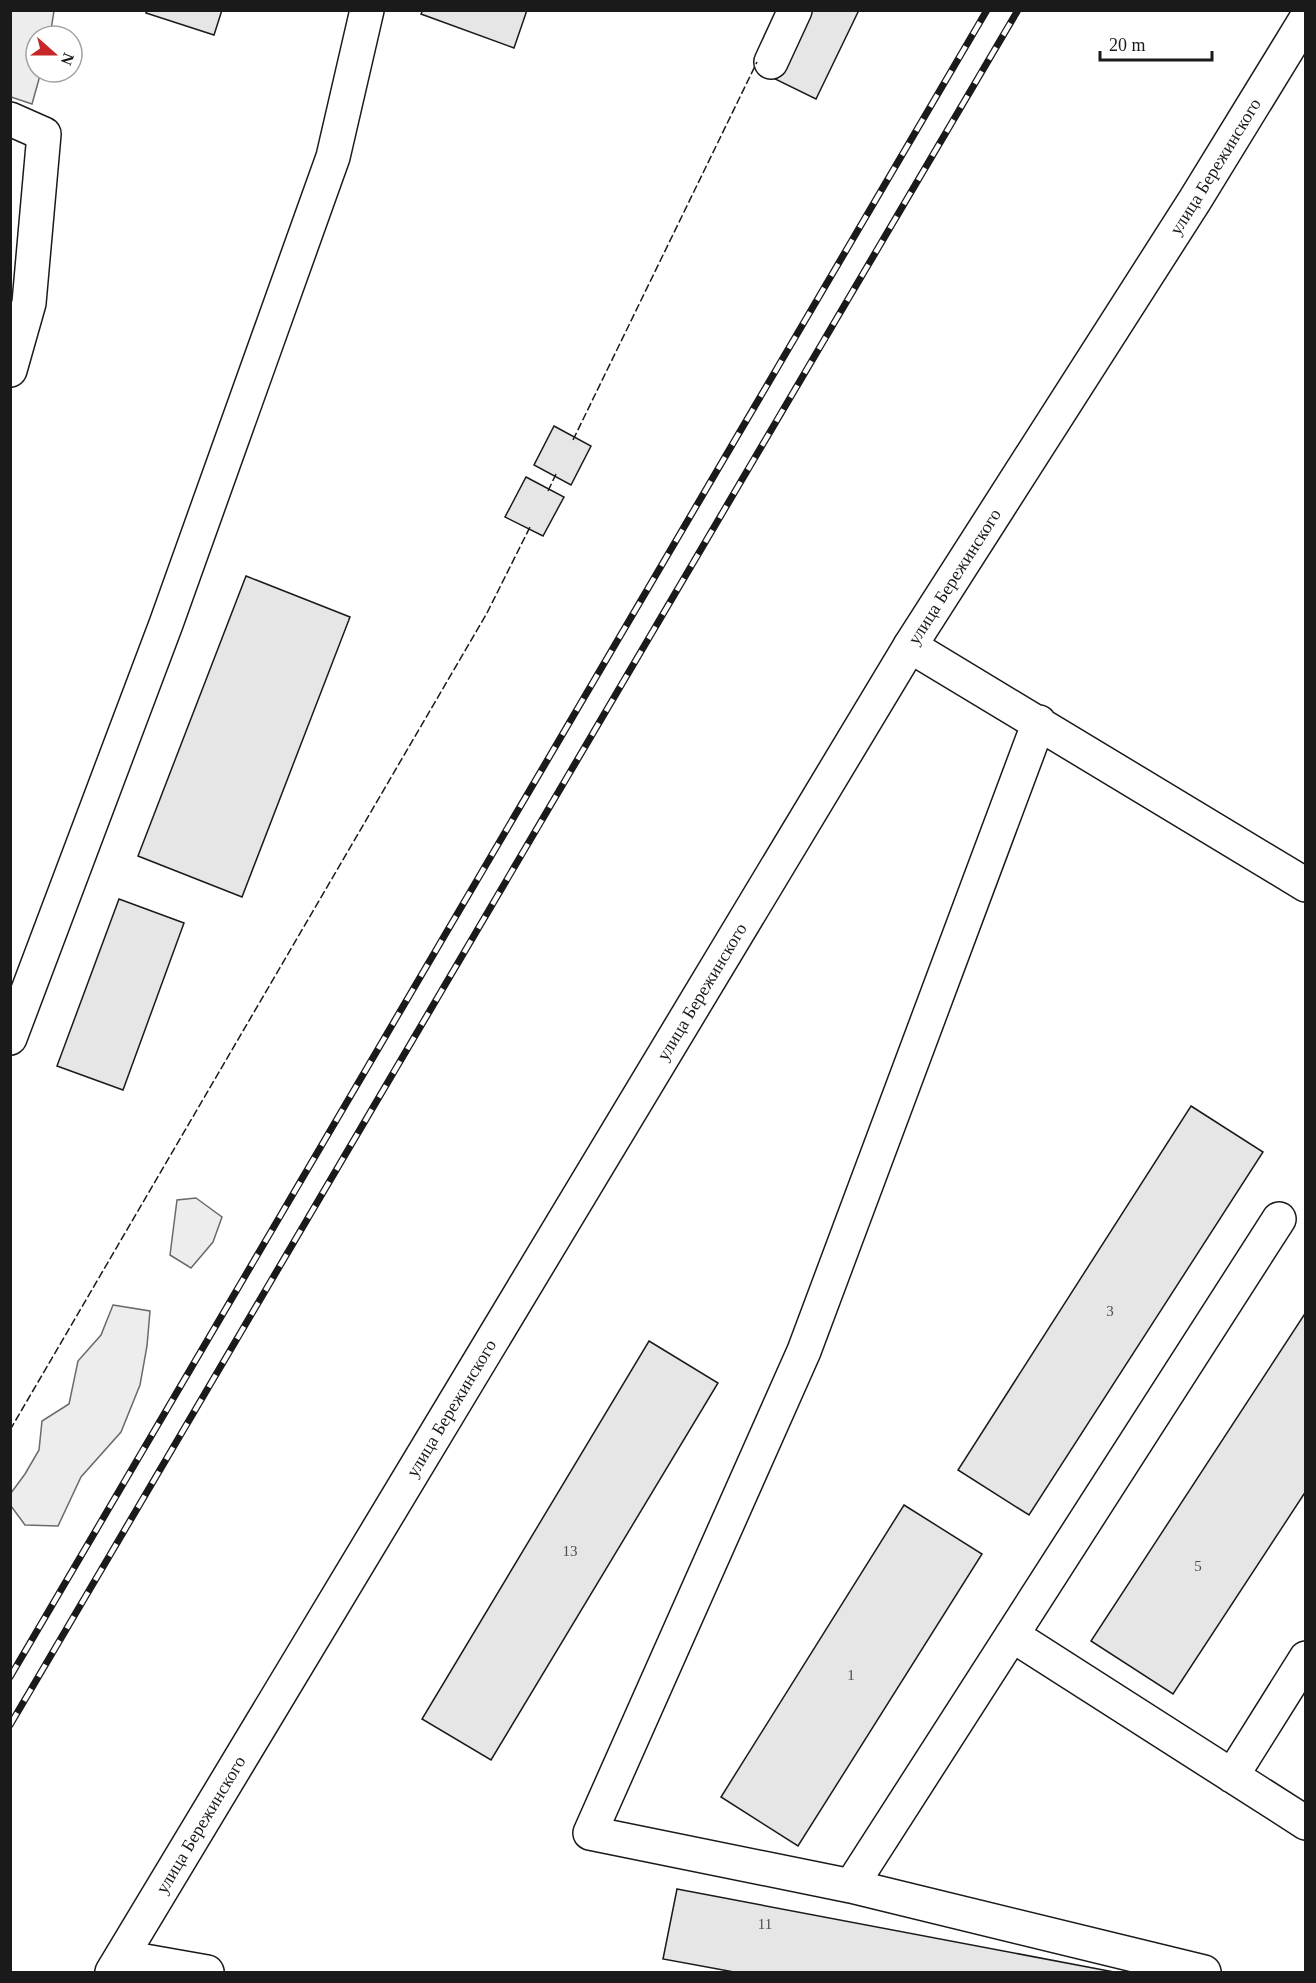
<svg xmlns="http://www.w3.org/2000/svg" width="1316" height="1983" viewBox="0 0 1316 1983" font-family="Georgia,serif">
	<rect width="100%" height="100%" fill="#fff"/>
	<path fill="#ededed" stroke="#6a6a6a" stroke-width="1.5" d="M 11,10 L 54,11 L 50,36 L 36,36 L 36,72 L 41,72 L 32,104 L 11,97 Z
		M 196,1198 L 222,1217 L 213,1242 L 191,1268 L 170,1255 L 177,1200 Z
		M 113,1305 L 150,1311 L 147,1346 L 140,1385 L 121,1432 L 81,1477 L 58,1526 L 25,1525 L 11,1506 L 11,1493 L 25,1474 L 39,1450 L 42,1421 L 69,1404 L 78,1361 L 101,1335 Z"/>
	<path fill="#e6e6e6" stroke="#1a1a1a" stroke-width="1.5" d="M 147,10 L 222,10 L 214,35 L 146,13 Z
		M 423,10 L 527,10 L 514,48 L 421,14 Z
		M 805,10 L 859,10 L 816,99 L 773,78 Z
		M 554,426 L 591,446 L 571,485 L 534,465 Z
		M 526,477 L 564,497 L 543,536 L 505,517 Z
		M 246,576 L 350,617 L 242,897 L 138,856 Z
		M 119,899 L 184,923 L 123,1090 L 57,1066 Z
		M 1191,1106 L 1263,1152 L 1029,1515 L 958,1470 Z
		M 1306,1312 L 1306,1491 L 1173,1694 L 1091,1641 Z
		M 649,1341 L 718,1383 L 491,1760 L 422,1719 Z
		M 904,1505 L 982,1554 L 798,1846 L 721,1797 Z
		M 677,1889 L 1114,1972 L 734,1972 L 663,1959 Z"/>
	<g fill="none" stroke-linecap="round" stroke-linejoin="round">
		<defs>
			<path id="minor" d="M 771,62 L 795,10
				M 10,119 L 44,134 L 29,303 L 10,370
				M 910,646 L 1306,885
				M 1039,722 L 804,1351 L 590,1833 L 851,1886 L 1204,1972
				M 10,1038 L 166,624 L 333,157 L 367,10
				M 1012,1635 L 1306,1823
				M 1232,1776 L 1306,1658
				M 851,1886 L 1279,1219
				M 122,1957 L 207,1972"/>
			<g id="major">
				<path id="s1" d="M 112,1972 L 910,646 L 1195,200 L 1306,19"/>
			</g>
		</defs>
		<use href="#minor" stroke="#1a1a1a" stroke-width="36"/>
		<use href="#major" stroke="#1a1a1a" stroke-width="36"/>
		<use href="#minor" stroke="#fff" stroke-width="33"/>
		<use href="#major" stroke="#fff" stroke-width="33"/>
		<defs>
			<path id="rail" d="M 10,1677 L 987,10
				M 10,1725 L 1018,10"/>
		</defs>
		<use href="#rail" stroke="#1a1a1a" stroke-width="7"/>
		<use href="#rail" stroke="#fff" stroke-width="4.5" stroke-dasharray="14" stroke-linecap="butt"/>
		<path stroke="#1a1a1a" stroke-width="1.5" stroke-dasharray="8 3" stroke-linecap="butt" d="M 573,440 L 757,62
			M 548,491 L 556,474
			M 10,1430 L 487,613 L 531,525"/>
	</g>
	<g text-anchor="middle" dominant-baseline="central" stroke-width="4.5" stroke-linejoin="round" paint-order="stroke">
		<g font-size="15" fill="#4d4d4d">
			<text x="1110" y="1311">3</text>
			<text x="570" y="1551">13</text>
			<text x="1198" y="1566">5</text>
			<text x="851" y="1675">1</text>
			<text x="765" y="1924">11</text>
		</g>
		<g font-size="18" fill="#1a1a1a" stroke="#fff">
			<text stroke="none"><textPath href="#s1" startOffset="2116">улица Бережинского</textPath></text>
			<text stroke="none"><textPath href="#s1" startOffset="1630">улица Бережинского</textPath></text>
			<text stroke="none"><textPath href="#s1" startOffset="1144">улица Бережинского</textPath></text>
			<text stroke="none"><textPath href="#s1" startOffset="658">улица Бережинского</textPath></text>
			<text stroke="none"><textPath href="#s1" startOffset="172">улица Бережинского</textPath></text>
		</g>
	</g>
	<rect width="1316" height="1983" fill="none" stroke="#1a1a1a" stroke-width="24"/>
	<g transform="translate(54 54) rotate(111)"><circle r="28" fill="#ffffff" stroke="#a3a3a3" stroke-width="1.5"/>
	<path d="M0-4.5L10 22L0 15L-10 22Z" fill="#c62828"/>
	<text y="-9" font-size="16" font-weight="bold" text-anchor="middle" fill="#1a1a1a">N</text>
	</g>
	<path d="M1100 51v9h112v-9" fill="none" stroke="#1a1a1a" stroke-width="3"/>
	<text x="1109" y="51" font-size="18" fill="#1a1a1a" stroke="#ffffff" stroke-width="4.5" paint-order="stroke">20 m</text>
</svg>
